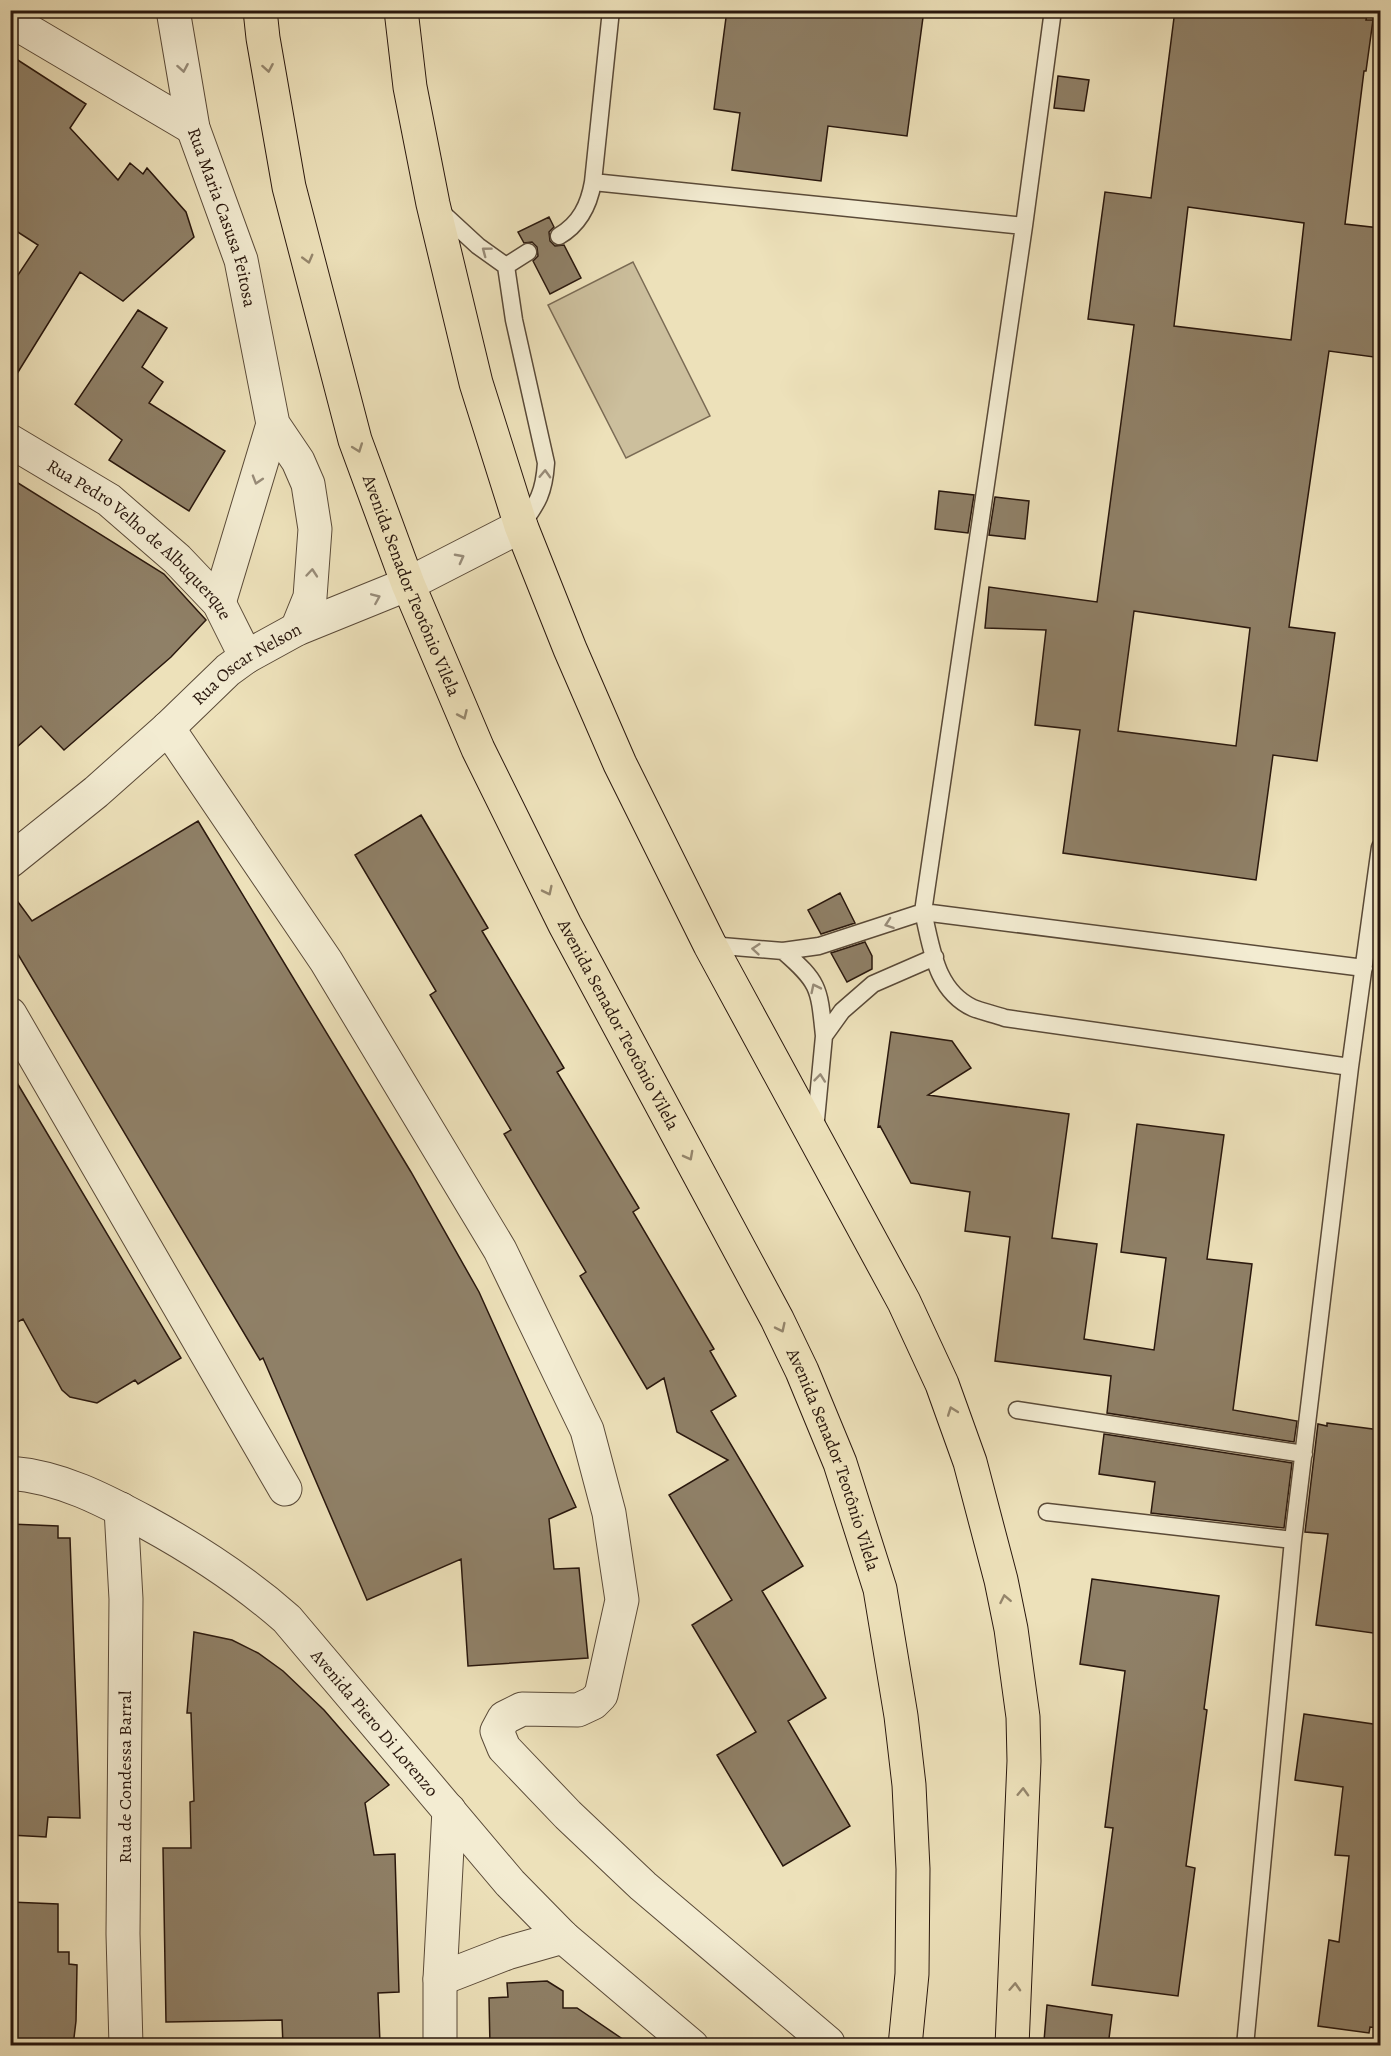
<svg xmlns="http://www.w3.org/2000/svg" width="1391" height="2056" viewBox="0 0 1391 2056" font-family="Alegreya,serif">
	<rect width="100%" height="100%" fill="#ede1ba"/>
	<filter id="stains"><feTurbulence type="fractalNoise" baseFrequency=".00333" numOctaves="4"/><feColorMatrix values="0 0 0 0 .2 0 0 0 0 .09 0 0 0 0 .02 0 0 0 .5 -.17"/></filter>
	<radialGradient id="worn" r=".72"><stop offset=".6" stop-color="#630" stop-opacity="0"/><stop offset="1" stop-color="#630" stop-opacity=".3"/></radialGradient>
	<path fill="#ccbf9d" stroke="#7a6b55" stroke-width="1.5" d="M 633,262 L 710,416 L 626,458 L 548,305 Z"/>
	<path fill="#8f8067" stroke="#29170d" stroke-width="1.5" fill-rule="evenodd" d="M 727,10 L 924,10 L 907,136 L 828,126 L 821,181 L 732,170 L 740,113 L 714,109 Z
		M 1175,10 L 1368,10 L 1366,20 L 1373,20 L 1366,71 L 1364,71 L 1345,224 L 1380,228 L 1380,303 L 1374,357 L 1329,351 L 1289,627 L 1335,633 L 1328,684 L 1317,761 L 1273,755 L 1256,880 L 1063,853 L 1080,730 L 1035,725 L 1046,630 L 985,628 L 989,587 L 1097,602 L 1134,325 L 1088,319 L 1098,243 L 1105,192 L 1151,198 ZM 1188,207 L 1304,223 L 1291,340 L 1174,326 ZM 1134,611 L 1250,628 L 1236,746 L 1118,731 Z
		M 10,55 L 86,104 L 70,128 L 118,180 L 130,163 L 143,174 L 147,168 L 186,212 L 194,237 L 123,301 L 80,272 L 10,385 L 10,287 L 38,245 L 10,227 Z
		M 1058,76 L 1089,80 L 1084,111 L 1054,108 Z
		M 549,217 L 554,227 L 549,232 L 550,241 L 555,246 L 564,245 L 581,278 L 550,294 L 533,261 L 538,256 L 537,247 L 532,242 L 524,243 L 518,232 Z
		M 138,310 L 167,328 L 142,367 L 163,382 L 149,403 L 225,451 L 189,511 L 109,460 L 122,440 L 75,404 Z
		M 10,478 L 164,574 L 206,620 L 171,657 L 64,750 L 41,726 L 10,753 Z
		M 939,491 L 974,495 L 968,533 L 935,529 Z
		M 995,497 L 1029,501 L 1025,539 L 989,535 Z
		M 421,815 L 488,928 L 482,931 L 564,1068 L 557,1072 L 639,1208 L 633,1212 L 714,1349 L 710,1351 L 736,1396 L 711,1411 L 803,1566 L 762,1591 L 826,1698 L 788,1721 L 850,1826 L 783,1866 L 717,1755 L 756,1732 L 692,1625 L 732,1600 L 669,1495 L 728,1460 L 677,1432 L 664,1378 L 647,1389 L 580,1276 L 586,1272 L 504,1134 L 511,1130 L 430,995 L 436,991 L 355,855 Z
		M 198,821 L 411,1172 L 479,1292 L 576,1507 L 549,1519 L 554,1569 L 579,1568 L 588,1658 L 468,1666 L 461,1559 L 367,1600 L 263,1358 L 260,1360 L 10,941 L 10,891 L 32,921 Z
		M 840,893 L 855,923 L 821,934 L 808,910 Z
		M 865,942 L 872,956 L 872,969 L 847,982 L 831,953 Z
		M 891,1032 L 952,1041 L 971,1068 L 928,1095 L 1069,1114 L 1052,1238 L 1097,1244 L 1084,1339 L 1154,1350 L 1166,1258 L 1121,1252 L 1137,1124 L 1224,1135 L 1207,1259 L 1252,1264 L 1233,1410 L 1297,1421 L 1294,1442 L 1107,1413 L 1111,1376 L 995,1361 L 1010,1237 L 965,1231 L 970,1192 L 911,1183 L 880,1126 L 878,1127 Z
		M 10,1071 L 181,1358 L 138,1384 L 135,1380 L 97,1403 L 70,1397 L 62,1390 L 23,1319 L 10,1326 Z
		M 1327,1423 L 1380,1430 L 1380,1634 L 1316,1625 L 1328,1534 L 1305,1532 L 1318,1424 L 1327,1426 Z
		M 1104,1434 L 1292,1463 L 1284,1528 L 1151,1513 L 1155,1482 L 1099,1474 Z
		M 10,1524 L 58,1526 L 58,1538 L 70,1538 L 80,1818 L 48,1817 L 46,1837 L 10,1835 Z
		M 1092,1579 L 1219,1596 L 1204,1709 L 1207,1710 L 1186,1866 L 1195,1868 L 1178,1996 L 1092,1985 L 1113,1828 L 1105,1827 L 1125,1671 L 1080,1664 Z
		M 194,1632 L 232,1640 L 258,1653 L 283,1671 L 324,1710 L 389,1785 L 365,1803 L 374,1855 L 395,1854 L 399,1992 L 378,1993 L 380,2044 L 283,2046 L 282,2020 L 166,2022 L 163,1848 L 191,1848 L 190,1802 L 194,1801 L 191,1713 L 187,1713 Z
		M 1304,1714 L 1380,1725 L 1380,2028 L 1370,2027 L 1369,2033 L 1318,2026 L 1329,1940 L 1339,1942 L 1349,1856 L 1335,1855 L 1343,1787 L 1295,1780 Z
		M 10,1902 L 58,1904 L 58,1952 L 69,1952 L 69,1964 L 77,1965 L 76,2021 L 73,2046 L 10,2046 Z
		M 547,1981 L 563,1991 L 563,2008 L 577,2008 L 624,2040 L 586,2040 L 585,2046 L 490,2046 L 489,1998 L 508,1997 L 507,1983 Z
		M 1047,2005 L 1112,2015 L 1108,2046 L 1072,2046 L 1044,2041 Z"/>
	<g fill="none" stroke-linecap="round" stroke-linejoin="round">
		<defs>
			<path id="lane" d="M 611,10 L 593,182 L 1024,226
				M 1053,10 L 1024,226 L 923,912 C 932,948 935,990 973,1008 C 983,1012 994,1014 1005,1018 L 1350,1067
				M 440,211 L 478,246 L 506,266 L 514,320 L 546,463 C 544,493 538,502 521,526
				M 559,236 C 580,224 589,205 593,182
				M 506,266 L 528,252
				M 710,945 L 783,951 L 819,946 L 923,912 L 1364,968
				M 783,951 C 820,983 819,988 824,1036
				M 815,1130 L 824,1036 L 842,1011 L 873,984 L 935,957
				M 1017,1410 L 1304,1454
				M 1047,1512 L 1293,1540
				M 1245,2046 L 1293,1540 L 1350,1067 L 1380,847"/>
			<g id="street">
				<path id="s1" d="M 173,10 L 193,128 L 241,260 L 273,424 L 298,461 L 308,484 L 315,529 L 310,597 L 297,629"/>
				<path d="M 10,20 L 193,128"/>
				<path id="s2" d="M 10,441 L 109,500 L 177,559 L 219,603 L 246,657"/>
				<path d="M 219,603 L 273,424"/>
				<path d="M 168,728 L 326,961 L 500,1250 L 587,1430 L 609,1513 L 622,1600 L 601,1695 L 593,1703 L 578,1710 L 522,1709 L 504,1718 L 497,1731 L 504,1748 L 568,1815 L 643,1886 L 828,2043"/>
				<path id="s3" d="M 10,861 L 96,792 L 168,728 L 228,670 L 246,657 L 297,629 L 408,584 L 521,526"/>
				<path d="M 10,1014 L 285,1489"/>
				<path id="s4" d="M 10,1473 C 61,1477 104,1500 147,1523 C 198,1551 244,1581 287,1619 L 510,1883 L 563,1937 L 692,2046"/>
				<path d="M 121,1509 L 126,1599 L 123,1934 L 126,2046"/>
				<path d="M 440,1979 L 507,1953 L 563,1937"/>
				<path d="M 440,2046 L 440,1979 L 449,1810"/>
			</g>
			<g id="primary">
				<path id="s5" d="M 260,10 L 263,38 L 289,187 L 355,440 L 408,584 L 478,749 L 565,925 L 777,1319 L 802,1371 L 840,1463 L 880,1589 L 901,1716 L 909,1785 L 913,1869 L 912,1974 L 905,2046"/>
				<path d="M 401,10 L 410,87 L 433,204 L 476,383 L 521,526 L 570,649 L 620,764 L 710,945 L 904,1302 L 942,1384 L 970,1462 L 1001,1580 L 1011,1629 L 1023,1717 L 1024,1761 L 1012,2046"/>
			</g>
		</defs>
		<use href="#lane" stroke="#5a4a38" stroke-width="19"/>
		<use href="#street" stroke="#5a4a38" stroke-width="35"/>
		<use href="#primary" stroke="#29170d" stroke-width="35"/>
		<use href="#lane" stroke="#f3ecd2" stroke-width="16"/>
		<use href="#street" stroke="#f3ecd2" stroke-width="33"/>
		<use href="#primary" stroke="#ede1ba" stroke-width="33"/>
	</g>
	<defs><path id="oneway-chevron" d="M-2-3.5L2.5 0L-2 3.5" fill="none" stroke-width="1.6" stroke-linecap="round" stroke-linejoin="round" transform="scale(1.5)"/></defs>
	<g stroke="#988c79">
		<use href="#oneway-chevron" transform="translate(183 68) rotate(80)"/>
		<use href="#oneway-chevron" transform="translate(486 251) rotate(-143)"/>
		<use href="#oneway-chevron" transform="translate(545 474) rotate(-88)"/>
		<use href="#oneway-chevron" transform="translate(257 480) rotate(107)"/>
		<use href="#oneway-chevron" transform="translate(460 558) rotate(-28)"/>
		<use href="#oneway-chevron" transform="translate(312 573) rotate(-85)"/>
		<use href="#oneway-chevron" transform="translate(376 598) rotate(-23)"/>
		<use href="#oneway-chevron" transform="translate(889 924) rotate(161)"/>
		<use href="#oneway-chevron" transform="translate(756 949) rotate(-175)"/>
		<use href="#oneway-chevron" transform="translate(815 988) rotate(-116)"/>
		<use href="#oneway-chevron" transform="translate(820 1078) rotate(-84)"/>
	</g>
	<g stroke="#95866c">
		<use href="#oneway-chevron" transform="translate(268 68) rotate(80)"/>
		<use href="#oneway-chevron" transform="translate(308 259) rotate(75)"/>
		<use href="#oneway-chevron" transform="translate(358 448) rotate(70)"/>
		<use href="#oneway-chevron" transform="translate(463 715) rotate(66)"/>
		<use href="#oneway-chevron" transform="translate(548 891) rotate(64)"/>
		<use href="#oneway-chevron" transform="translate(689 1156) rotate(62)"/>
		<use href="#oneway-chevron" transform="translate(781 1328) rotate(64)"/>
		<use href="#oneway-chevron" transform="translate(952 1411) rotate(-110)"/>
		<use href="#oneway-chevron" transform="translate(1005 1599) rotate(-101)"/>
		<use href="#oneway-chevron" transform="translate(1023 1792) rotate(-88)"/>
		<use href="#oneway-chevron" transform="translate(1015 1987) rotate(-87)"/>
	</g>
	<g text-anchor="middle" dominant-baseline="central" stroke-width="4.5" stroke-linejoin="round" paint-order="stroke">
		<g font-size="18" fill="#29170d" stroke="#f3ecd2">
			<text stroke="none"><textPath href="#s1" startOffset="214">Rua Maria Casusa Feitosa</textPath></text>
			<text stroke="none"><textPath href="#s2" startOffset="164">Rua Pedro Velho de Albuquerque</textPath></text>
			<text stroke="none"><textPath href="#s5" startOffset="597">Avenida Senador Teotônio Vilela</textPath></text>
			<text stroke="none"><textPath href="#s3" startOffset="309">Rua Oscar Nelson</textPath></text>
			<text stroke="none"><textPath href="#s5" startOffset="1083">Avenida Senador Teotônio Vilela</textPath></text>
			<text stroke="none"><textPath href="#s5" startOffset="1569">Avenida Senador Teotônio Vilela</textPath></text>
			<text stroke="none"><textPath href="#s4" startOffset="453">Avenida Piero Di Lorenzo</textPath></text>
			<text transform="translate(125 1777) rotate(-90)">Rua de Condessa Barral</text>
		</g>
	</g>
	<rect width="1391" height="2056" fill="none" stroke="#ede1ba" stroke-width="36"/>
	<rect x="12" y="12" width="1367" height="2032" fill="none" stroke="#29170d" stroke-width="3"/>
	<rect x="18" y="18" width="1355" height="2020" fill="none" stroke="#29170d" stroke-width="1.5"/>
	<rect width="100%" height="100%" filter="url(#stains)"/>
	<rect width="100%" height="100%" fill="url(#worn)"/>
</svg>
